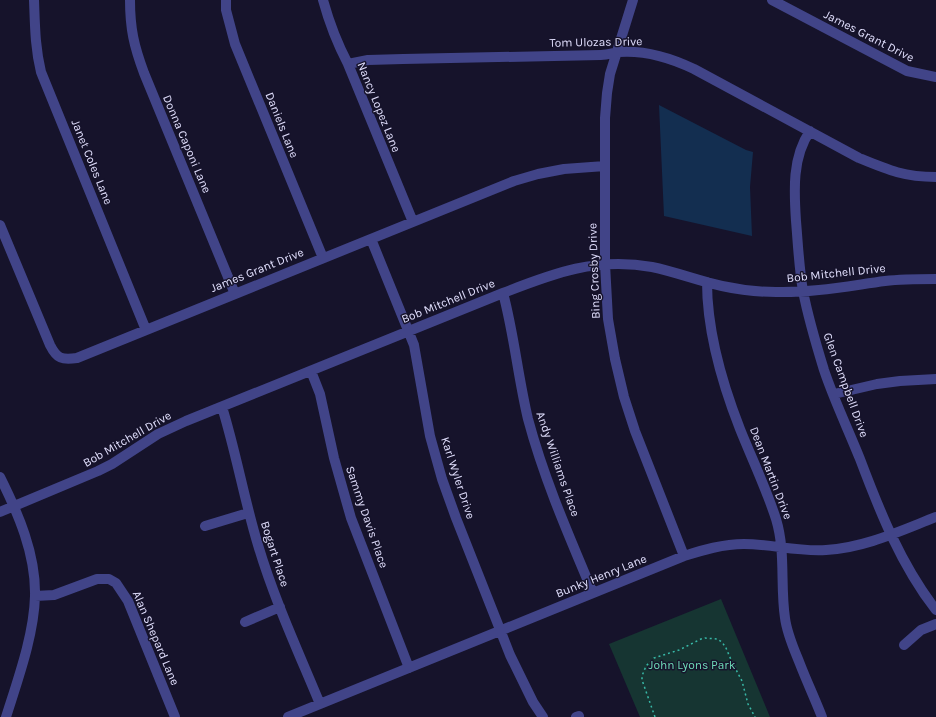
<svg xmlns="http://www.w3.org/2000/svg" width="936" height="717" viewBox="0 0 936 717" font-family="Karla,sans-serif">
	<rect width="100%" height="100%" fill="#16132b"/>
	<path fill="#163532" d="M 721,599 L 770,717 L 640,717 L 609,644 Z"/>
	<path fill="#132e50" d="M 659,105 L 746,150 L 753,152 L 750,187 L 752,236 L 664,216 Z"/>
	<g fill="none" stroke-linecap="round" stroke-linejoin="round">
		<path stroke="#38b8a7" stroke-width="1.5" stroke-dasharray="2 3" stroke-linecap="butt" d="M 655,717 L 642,680 L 642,676 L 646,666 L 654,658 L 679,650 L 701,639 L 705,638 L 717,639 L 722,642 L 726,648 L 732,662 L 742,681 L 748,704 L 755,717"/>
		<path stroke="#414488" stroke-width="10" d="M 34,0 C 35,26 35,47 41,72 L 146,330
			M 130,0 C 130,29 134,46 144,73 L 235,294
			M 226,0 L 226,10 L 235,44 L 323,258
			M 323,0 C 329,22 337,43 348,64 L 413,222
			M 633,0 L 610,74 L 607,93 L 605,118 L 605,264 L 608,319 L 615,359 L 624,397 L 635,431 L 684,556
			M 772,0 L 907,71 L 936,77
			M 348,64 L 368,60 L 403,59 L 601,55 C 607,55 613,53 619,52 C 646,50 671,58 694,69 L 859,158 C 888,170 904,177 936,177
			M 810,131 C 792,157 794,191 796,221 C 798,244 799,268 803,291 C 808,317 816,344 824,370 C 834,400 848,429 860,459 C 880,512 901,565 936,610
			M 0,225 L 50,345 C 57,359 62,360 77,358 L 514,181 L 538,174 L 564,169 L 605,166
			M 371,239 L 414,345 L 430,436 L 442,479 L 456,518 L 510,655 L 533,702 L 543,717
			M 707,282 C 707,332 722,383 740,429 C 752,459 766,488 776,519 C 786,552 780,585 785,618 C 787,634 794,649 800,664 C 807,682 815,699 822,717
			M 503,293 C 514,334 518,377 528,419 C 544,479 569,536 593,593
			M 311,371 L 320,394 L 334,458 L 351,518 L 409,668
			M 834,394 L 877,384 L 900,381 L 936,379
			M 222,407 C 236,452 244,499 258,545 C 274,599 298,651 320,704
			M 0,477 C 18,513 36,554 35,596 C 34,635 18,679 6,717
			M 0,512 L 98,471 L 112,464 L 158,434 L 186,421 L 503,293 C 554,273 596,257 652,267 C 676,272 699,281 722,286 C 740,290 759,292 776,292 C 813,293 848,286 885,281 C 902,279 919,279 936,279
			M 205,526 L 248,513
			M 35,596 L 54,595 L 97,579 L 109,579 L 116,583 L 128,601 L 175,717
			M 245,622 L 280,607
			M 904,645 L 921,630 L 936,624
			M 288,717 L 684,556 C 703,550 723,544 744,544 C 771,544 798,552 826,550 C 864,548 900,531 936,517
			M 576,717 L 579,716"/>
	</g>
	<g text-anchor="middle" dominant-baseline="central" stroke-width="3" stroke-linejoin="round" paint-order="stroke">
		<g font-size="12" fill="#e1dffd" stroke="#16132b">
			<text transform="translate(869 36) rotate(27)">James Grant Drive</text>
			<text transform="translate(596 42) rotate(-1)">Tom Ulozas Drive</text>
			<text transform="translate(379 107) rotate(68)">Nancy Lopez Lane</text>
			<text transform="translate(282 125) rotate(68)">Daniels Lane</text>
			<text transform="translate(187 144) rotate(67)">Donna Caponi Lane</text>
			<text transform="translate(92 162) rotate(68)">Janet Coles Lane</text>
			<text transform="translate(257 270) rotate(-22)">James Grant Drive</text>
			<text transform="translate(594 271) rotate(-92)">Bing Crosby Drive</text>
			<text transform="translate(836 273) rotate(-6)">Bob Mitchell Drive</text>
			<text transform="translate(448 301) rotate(-22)">Bob Mitchell Drive</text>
			<text transform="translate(846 385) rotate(70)">Glen Campbell Drive</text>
			<text transform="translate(127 439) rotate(-30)">Bob Mitchell Drive</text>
			<text transform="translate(558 464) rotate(71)">Andy Williams Place</text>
			<text transform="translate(771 473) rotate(69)">Dean Martin Drive</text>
			<text transform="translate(458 478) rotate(72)">Karl Wyler Drive</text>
			<text transform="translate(367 517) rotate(71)">Sammy Davis Place</text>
			<text transform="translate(275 554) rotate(72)">Bogart Place</text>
			<text transform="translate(601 576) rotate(-22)">Bunky Henry Lane</text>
			<text transform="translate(156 638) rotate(67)">Alan Shepard Lane</text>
		</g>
		<g font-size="12" fill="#6edbb8" stroke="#16132b">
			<text x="692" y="665">John Lyons Park</text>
		</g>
	</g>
</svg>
